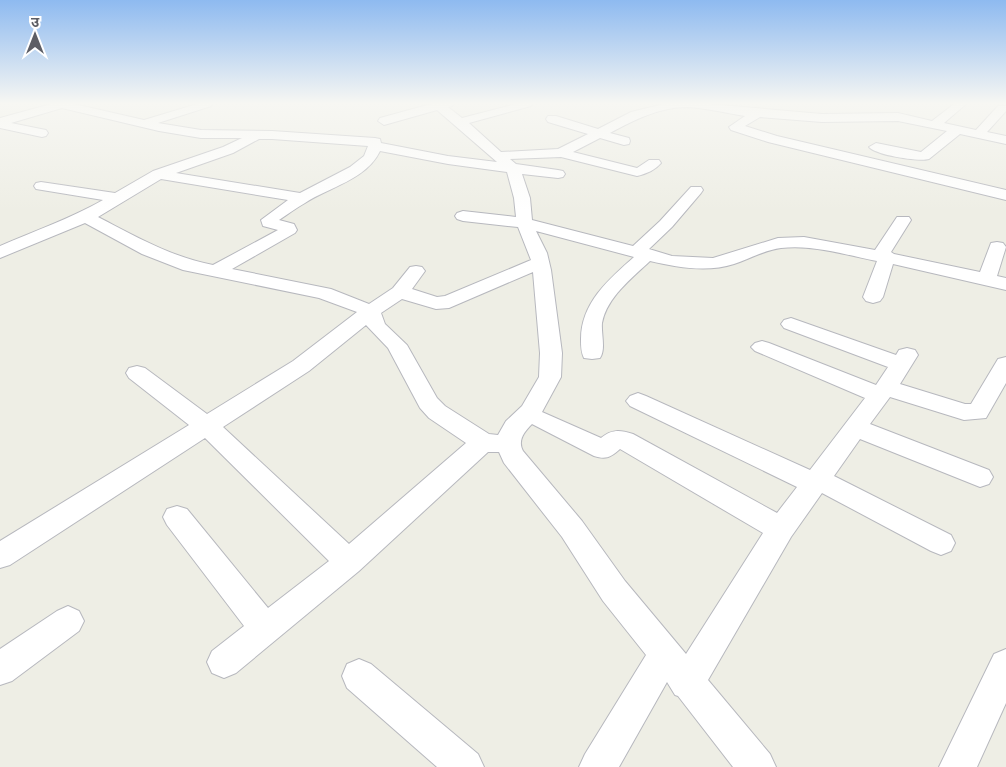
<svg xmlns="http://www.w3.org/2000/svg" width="1006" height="767" viewBox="0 0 1006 767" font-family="'Nunito Sans','Noto Sans Devanagari',sans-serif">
	<rect width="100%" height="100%" fill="#eeeee5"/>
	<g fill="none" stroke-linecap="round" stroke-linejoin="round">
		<defs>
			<path id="minor" d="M 51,104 L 74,104 L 144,120 L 197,104 L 212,104 L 211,106 L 158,123 L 201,130 L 272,131 L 375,138 L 380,139 L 381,143 L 448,156 L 497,162 L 437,110 L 384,125 L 378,121 L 380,118 L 431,104 L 453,104 L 452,106 L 448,107 L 462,118 L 516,104 L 532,104 L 531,106 L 469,123 L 501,152 L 558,149 L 588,134 L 548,122 L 546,119 L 548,116 L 556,116 L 598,129 L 631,112 L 664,104 L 709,104 L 822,114 L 898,113 L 932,121 L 954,104 L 966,104 L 944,123 L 976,130 L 998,106 L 1006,106 L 1006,111 L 987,132 L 1006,136 L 1006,144 L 960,134 L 929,159 C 918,162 876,155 869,147 L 876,143 L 921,152 L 947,131 L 898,121 L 822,122 L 760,117 L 745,126 L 777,136 L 1006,190 L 1006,200 L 768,142 L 731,130 L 729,127 L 745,116 C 726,113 706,108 687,107 C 660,107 634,120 610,133 L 629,138 L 630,141 L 629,144 L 624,145 L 600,138 L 573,152 L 637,168 L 649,160 L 659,160 L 661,163 C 655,170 646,174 637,176 L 561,157 L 510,159 L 516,164 L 558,170 L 563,171 L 565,174 L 563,177 L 558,178 L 522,174 L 530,198 L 532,220 L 633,246 L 660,221 L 691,187 L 701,187 L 703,190 L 701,193 L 672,227 L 649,249 L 672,256 L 713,258 L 778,238 L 804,237 L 875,250 L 897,217 L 909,217 L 911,220 L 891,252 L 894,254 L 980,272 L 991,243 L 997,242 L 1003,243 L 1006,247 L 997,276 L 1006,278 L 1006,290 L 893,264 L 883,297 L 880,301 L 873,303 L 866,301 L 863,297 L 877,261 C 846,255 812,244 781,248 C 765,250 749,259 734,264 C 707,273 676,267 650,261 C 632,278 607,297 602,323 C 601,334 606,349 600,358 L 592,359 L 584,358 C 581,352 581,346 581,339 C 581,303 609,279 634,257 L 536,231 L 547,253 L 551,270 L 562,353 L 561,377 L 542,412 L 601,438 C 612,429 620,430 633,434 L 777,513 L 797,487 L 630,406 L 626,401 L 630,396 L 638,393 L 646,396 L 810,470 L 865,398 L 755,351 L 751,347 L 755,343 L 762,341 L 769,343 L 876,385 L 888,367 L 784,328 L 781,324 L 784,320 L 791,318 L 896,355 L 899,350 L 907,348 L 915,350 L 918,355 L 900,384 L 965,404 L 971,404 L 998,359 L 1006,357 L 1006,383 L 986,418 L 964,420 L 890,397 L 870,424 L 989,470 L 993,477 L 989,484 L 980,487 L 860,439 L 834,476 L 951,535 L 955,543 L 951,551 L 941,555 L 931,551 L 822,493 L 791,537 L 708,680 L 770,754 L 776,767 L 733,767 L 678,696 L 675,695 L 667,682 L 619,767 L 579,767 L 585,754 L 646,655 L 603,601 L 562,537 L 504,463 L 499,452 L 488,452 L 359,571 L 236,673 L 224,678 L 212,673 L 207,662 L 212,651 L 244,626 L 167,525 L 163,517 L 167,509 L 177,506 L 187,509 L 268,608 L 329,561 L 205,438 L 10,565 L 0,568 L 0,541 L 189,425 L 129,378 L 126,373 L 129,368 L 137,366 L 145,368 L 207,414 L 293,361 L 357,312 L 319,298 L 183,270 L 142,254 L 85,223 L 0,258 L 0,246 C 34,231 70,219 103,200 L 36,189 L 34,186 L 36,183 L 41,182 L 115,193 L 153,171 L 223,147 L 242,138 L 201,138 L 159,131 L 62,108 L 11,123 L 46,130 L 48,133 L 46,136 L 42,137 L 0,128 L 0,118 ZM 259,139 L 272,139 L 368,146 L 364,156 L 350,167 L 300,193 L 176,173 L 233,153 ZM 380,151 L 448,164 L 507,172 L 514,198 L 516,217 L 463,211 L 457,213 L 455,216 L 457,219 L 463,221 L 518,227 L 531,260 L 445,296 L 437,297 L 412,289 L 425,271 L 422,267 L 416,266 L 410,267 L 393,288 L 369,304 L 331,289 L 232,269 L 295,233 L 297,230 L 294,224 L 279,220 C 288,214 296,208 305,203 C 329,187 366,180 380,151 ZM 161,179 L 288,200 L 261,220 L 263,226 L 278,230 L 213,265 C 171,257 135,236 98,217 ZM 533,272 L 540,353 L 539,377 L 522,406 L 506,421 L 498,435 L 489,434 L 445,406 L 437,398 L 407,345 L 385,324 L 381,313 L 402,299 L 436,309 L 449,308 ZM 366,325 L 388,348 L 420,408 L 429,418 L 466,443 L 349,544 L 223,427 L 309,371 ZM 532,424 L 594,456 C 606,460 611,457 620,449 L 763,533 L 686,654 L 625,581 L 582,521 L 523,451 C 517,440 525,431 532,424 Z
				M 68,606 L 79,611 L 84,621 L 79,631 L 12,681 L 0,685 L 0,649 L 57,611 Z
				M 1006,649 L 1006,703 L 977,767 L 939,767 L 994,654 Z
				M 359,659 L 371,664 L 478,754 L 484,767 L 437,767 L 347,688 L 342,676 L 347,664 Z"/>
		</defs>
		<use href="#minor" stroke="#b7b8be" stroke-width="2"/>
		<use href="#minor" fill="#fff" fill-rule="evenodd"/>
	</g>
	<linearGradient id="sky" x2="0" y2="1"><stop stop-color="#8ebaf0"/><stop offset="0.49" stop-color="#f7f7f3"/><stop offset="1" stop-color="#f7f7f3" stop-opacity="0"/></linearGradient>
	<rect width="1006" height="211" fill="url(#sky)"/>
	<g transform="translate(35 35)" stroke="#ffffff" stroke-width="4" paint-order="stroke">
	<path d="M0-4L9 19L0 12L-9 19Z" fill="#5d5e65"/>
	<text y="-8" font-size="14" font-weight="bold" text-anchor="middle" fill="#5d5e65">उ</text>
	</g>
</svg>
